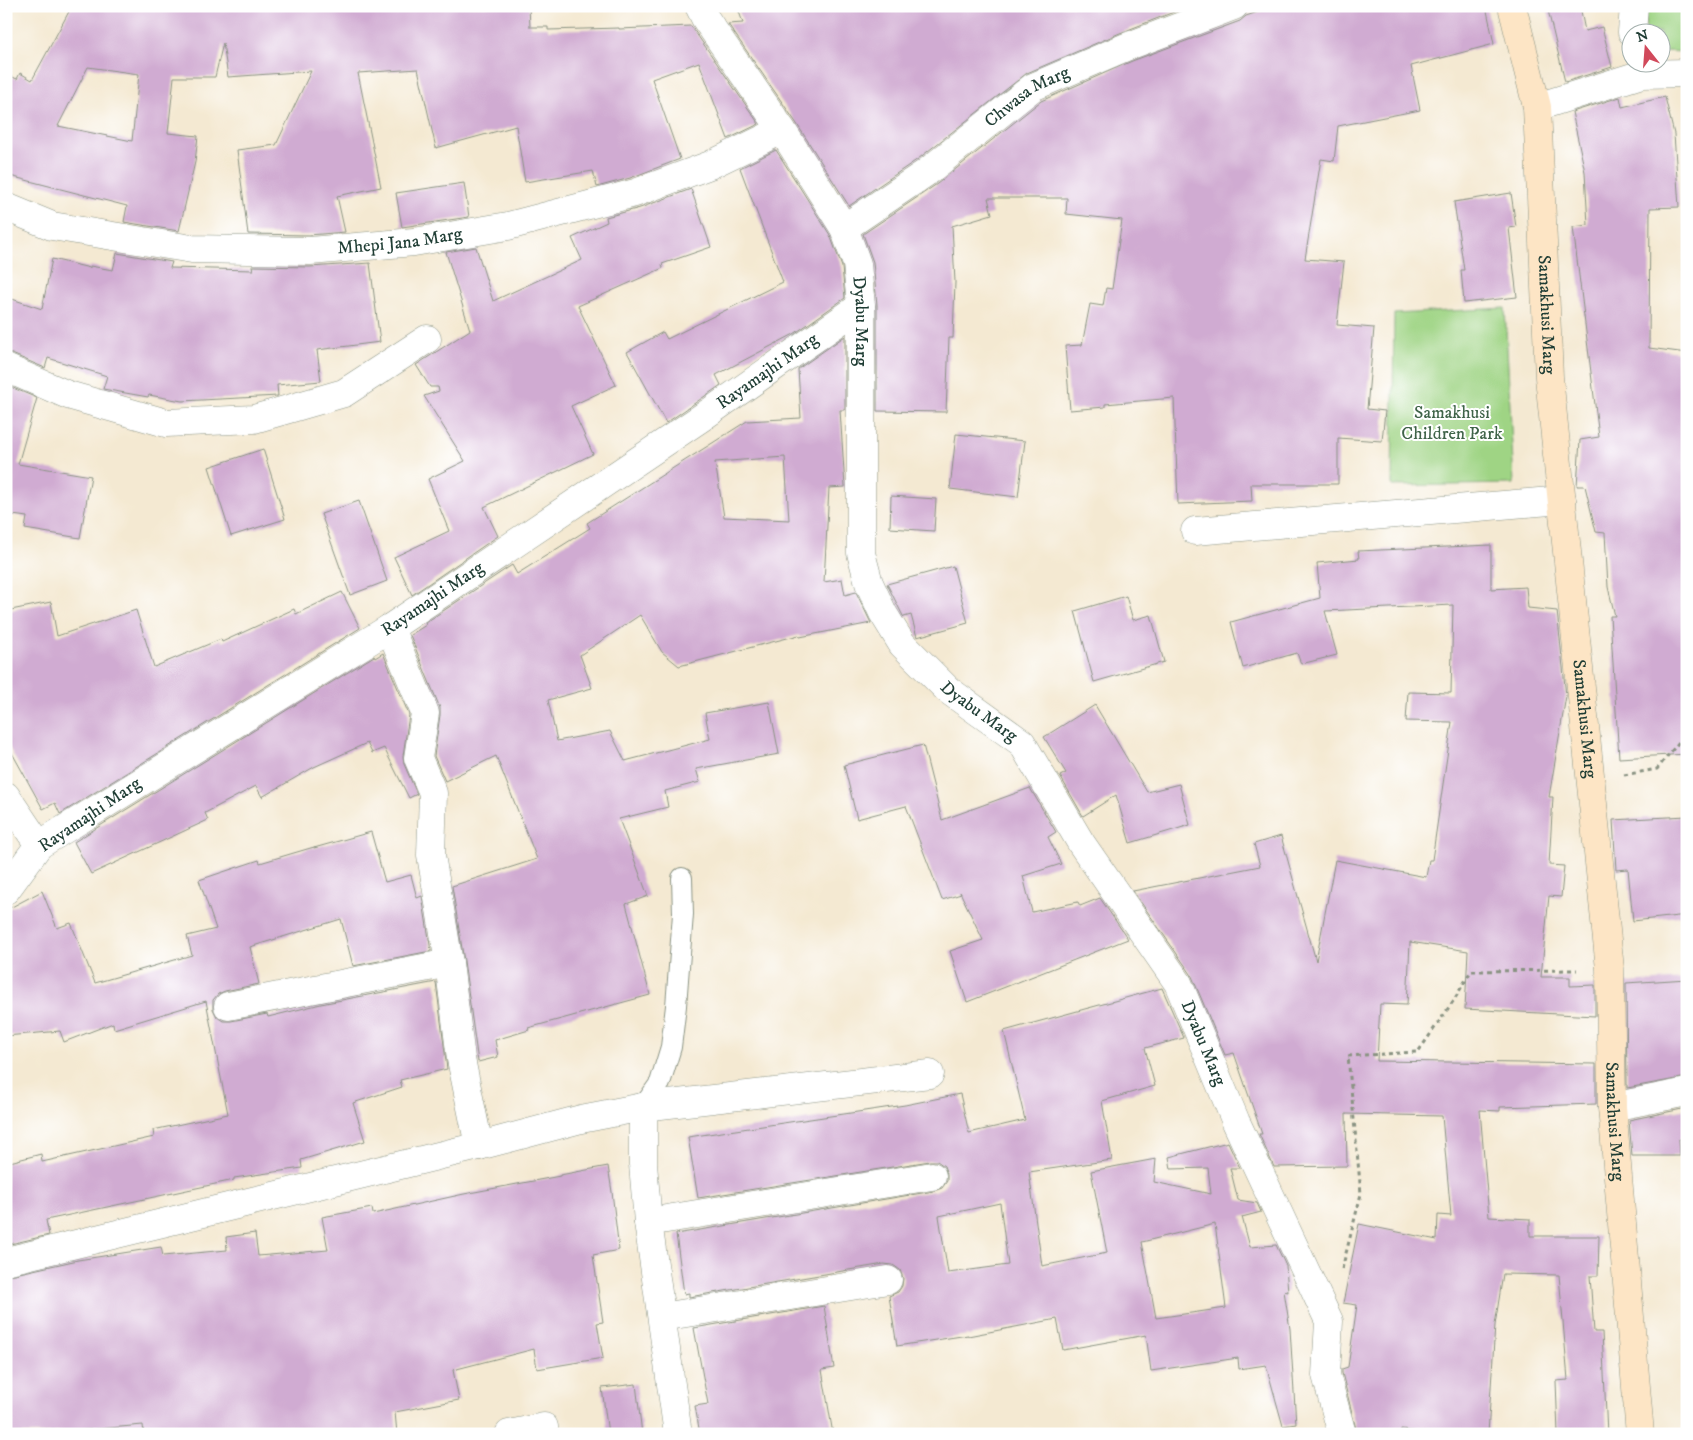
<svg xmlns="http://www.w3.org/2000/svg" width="1693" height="1440" viewBox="0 0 1693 1440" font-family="'IM FELL DW Pica',serif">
	<rect width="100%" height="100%" fill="#fff"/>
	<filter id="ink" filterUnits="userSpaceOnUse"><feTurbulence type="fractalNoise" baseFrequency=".02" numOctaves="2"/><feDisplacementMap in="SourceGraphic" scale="10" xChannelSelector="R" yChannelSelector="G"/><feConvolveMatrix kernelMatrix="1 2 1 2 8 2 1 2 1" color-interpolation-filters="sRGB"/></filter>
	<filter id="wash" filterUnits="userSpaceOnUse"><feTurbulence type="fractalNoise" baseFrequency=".0096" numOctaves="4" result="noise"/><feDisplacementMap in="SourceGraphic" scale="20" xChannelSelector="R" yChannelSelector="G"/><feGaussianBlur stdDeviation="1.12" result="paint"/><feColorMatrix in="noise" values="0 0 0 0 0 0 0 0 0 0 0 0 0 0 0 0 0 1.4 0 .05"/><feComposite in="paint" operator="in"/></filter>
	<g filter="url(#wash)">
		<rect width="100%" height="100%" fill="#f4e9d2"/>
		<path fill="#9fd484" stroke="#5f885c" d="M 1646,6 L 1687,6 L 1687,52 L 1661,51 L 1660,32 L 1647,32 L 1645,24 Z
			M 1505,308 L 1514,484 L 1392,486 L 1394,314 Z"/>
		<g id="blocks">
			<path fill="#d0abd2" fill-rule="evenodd" d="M 72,6 L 137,6 L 178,11 L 179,6 L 529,6 L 530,27 L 548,27 L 548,30 L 619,28 L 619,29 L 691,26 L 759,124 L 728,139 L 699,62 L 652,79 L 680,159 L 630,178 L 597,187 L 593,171 L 525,182 L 516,126 L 436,148 L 418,69 L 358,73 L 381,187 L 337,196 L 345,232 L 309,235 L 248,234 L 237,150 L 276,145 L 311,71 L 228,77 L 223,43 L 215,77 L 174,77 L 168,133 L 198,136 L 195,162 L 179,231 L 124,222 L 127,206 L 6,175 L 6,74 L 17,79 L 20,73 L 32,80 ZM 88,67 L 139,74 L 132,141 L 58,126 Z
				M 737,6 L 1189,6 L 1120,33 L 1027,73 L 918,159 L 849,206 L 795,121 L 728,24 L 743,23 Z
				M 1275,6 L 1486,6 L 1494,44 L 1411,66 L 1420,110 L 1338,126 L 1334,161 L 1321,159 L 1305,259 L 1344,262 L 1337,325 L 1374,328 L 1367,409 L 1385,411 L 1382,441 L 1338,438 L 1338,484 L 1251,484 L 1252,501 L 1178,504 L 1174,398 L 1105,404 L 1105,407 L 1070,410 L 1065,346 L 1082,345 L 1090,304 L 1103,306 L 1106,288 L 1112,289 L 1122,220 L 1066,214 L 1067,198 L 988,198 L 992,214 L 952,226 L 955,282 L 953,338 L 949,338 L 946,412 L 877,411 L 877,305 L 873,262 L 863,234 L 937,184 L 1041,101 L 1132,61 L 1240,21 L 1246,16 Z
				M 1547,6 L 1580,6 L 1585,31 L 1602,27 L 1612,67 L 1565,82 Z
				M 1620,97 L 1622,107 L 1665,97 L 1674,134 L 1679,207 L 1650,208 L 1649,348 L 1687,353 L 1687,754 L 1619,758 L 1610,616 L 1615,616 L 1608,587 L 1605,533 L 1596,532 L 1585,486 L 1577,486 L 1580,440 L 1599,437 L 1573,227 L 1588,225 L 1585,172 L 1572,112 Z
				M 776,150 L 830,235 L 842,267 L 845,298 L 794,334 L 716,375 L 721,385 L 666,423 L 627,352 L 663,332 L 667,339 L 783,282 L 740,168 Z
				M 464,183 L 469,217 L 402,227 L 396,193 Z
				M 691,189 L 711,247 L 662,264 L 663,268 L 578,306 L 616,385 L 571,406 L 593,454 L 484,507 L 498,536 L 412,595 L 394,557 L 449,531 L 428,479 L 465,461 L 424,396 L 439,391 L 438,387 L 430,387 L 416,365 L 470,330 L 446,252 L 476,247 L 493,301 L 582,260 L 572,238 L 607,222 L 606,217 L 640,208 Z
				M 1511,193 L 1516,227 L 1509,228 L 1517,297 L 1464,303 L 1461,270 L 1464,270 L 1454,202 Z
				M 117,253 L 172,262 L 170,268 L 253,270 L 252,266 L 310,267 L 370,263 L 380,342 L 317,350 L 321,381 L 277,385 L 278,396 L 182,401 L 149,395 L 148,397 L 103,389 L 107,376 L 48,358 L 45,368 L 12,354 L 6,353 L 6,297 L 42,309 L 52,259 L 90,268 L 90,266 L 113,270 Z
				M 845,336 L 845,410 L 840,410 L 845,487 L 829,488 L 824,582 L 842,579 L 845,595 L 856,592 L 871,623 L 800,637 L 799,635 L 679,666 L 662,652 L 640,615 L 580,655 L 592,688 L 548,700 L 557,741 L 610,731 L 625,761 L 710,739 L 705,713 L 769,702 L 779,754 L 696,769 L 700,782 L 665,791 L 668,807 L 619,819 L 648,896 L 626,904 L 650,995 L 528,1028 L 529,1030 L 495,1040 L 498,1057 L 478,1062 L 464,961 L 452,886 L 537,859 L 496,756 L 445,781 L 434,756 L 440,715 L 440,708 L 410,635 L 426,625 L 425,623 L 512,565 L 517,574 L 590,528 L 587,523 L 747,421 L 801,418 L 798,369 ZM 785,457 L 789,520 L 724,517 L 715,462 Z
				M 6,385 L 37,398 L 18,464 L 91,476 L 80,538 L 25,529 L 27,517 L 6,514 Z
				M 956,434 L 1025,441 L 1018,497 L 950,489 Z
				M 263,449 L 285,519 L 231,536 L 209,467 Z
				M 891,496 L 936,499 L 934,531 L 890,528 Z
				M 359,501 L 387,581 L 350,595 L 321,514 Z
				M 1491,545 L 1491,589 L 1526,587 L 1528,608 L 1557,611 L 1566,696 L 1549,797 L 1553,797 L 1549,865 L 1564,866 L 1561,897 L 1549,896 L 1541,977 L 1570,977 L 1570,986 L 1595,985 L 1595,1016 L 1465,1009 L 1468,951 L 1410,942 L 1407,1005 L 1380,1004 L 1377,1061 L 1596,1064 L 1596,1104 L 1500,1107 L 1500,1111 L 1480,1110 L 1489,1217 L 1530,1219 L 1530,1236 L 1599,1236 L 1598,1276 L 1590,1276 L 1594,1332 L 1602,1332 L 1607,1434 L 1558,1434 L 1556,1381 L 1568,1380 L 1559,1275 L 1503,1274 L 1495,1325 L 1488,1434 L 1439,1434 L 1401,1430 L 1401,1434 L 1357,1433 L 1342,1373 L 1342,1369 L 1348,1367 L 1357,1305 L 1343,1303 L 1359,1224 L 1437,1240 L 1438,1215 L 1451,1216 L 1442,1116 L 1346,1114 L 1347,1166 L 1274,1167 L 1259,1134 L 1262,1134 L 1234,1053 L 1225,1055 L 1191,974 L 1133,891 L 1260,866 L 1254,844 L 1281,836 L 1316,961 L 1335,860 L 1426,877 L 1429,860 L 1432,860 L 1452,722 L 1406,721 L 1408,692 L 1451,693 L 1453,605 L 1325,611 L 1337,655 L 1301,664 L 1297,653 L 1243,668 L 1231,622 L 1320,598 L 1317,563 L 1359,559 L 1358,551 Z
				M 953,566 L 968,623 L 917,637 L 911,615 L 904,617 L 903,616 L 887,584 Z
				M 342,592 L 360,628 L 60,814 L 55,803 L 43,809 L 6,742 L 6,611 L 51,602 L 57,636 L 136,610 L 154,667 L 221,639 L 222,642 L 294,609 L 296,614 Z
				M 1126,596 L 1133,620 L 1151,615 L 1164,662 L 1094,682 L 1075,611 Z
				M 383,653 L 409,715 L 403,756 L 404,764 L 417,794 L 409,798 L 384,748 L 372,753 L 367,743 L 314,767 L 262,797 L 256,786 L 205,813 L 208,820 L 91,874 L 74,842 L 374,656 L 375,658 Z
				M 1095,705 L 1147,792 L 1179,784 L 1190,825 L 1130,843 L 1116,795 L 1083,816 L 1060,776 L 1066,773 L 1044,737 Z
				M 923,745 L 942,820 L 1030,788 L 1056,832 L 1048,837 L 1061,864 L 1023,876 L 1032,912 L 1078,902 L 1080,906 L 1100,898 L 1128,939 L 967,1002 L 950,951 L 983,940 L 960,892 L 961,894 L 942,900 L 906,806 L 857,819 L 844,765 Z
				M 1687,816 L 1687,915 L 1633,921 L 1628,869 L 1616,870 L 1613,820 Z
				M 371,832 L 385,882 L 411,875 L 417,898 L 422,896 L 431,951 L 353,966 L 341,919 L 250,947 L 259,984 L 225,991 L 218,994 L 213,1000 L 213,1009 L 217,1017 L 223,1021 L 231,1021 L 267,1014 L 268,1017 L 321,1004 L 436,982 L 447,1069 L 400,1080 L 402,1087 L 353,1103 L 365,1141 L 301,1160 L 302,1168 L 234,1178 L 234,1180 L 46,1220 L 49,1235 L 6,1245 L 6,1163 L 41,1154 L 42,1162 L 154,1137 L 153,1130 L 228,1114 L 206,1001 L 114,1029 L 113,1023 L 64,1042 L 60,1031 L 6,1036 L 6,910 L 42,891 L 57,928 L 71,923 L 95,983 L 192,955 L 187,936 L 216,929 L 199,880 L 259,860 L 260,863 L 314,847 L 314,848 Z
				M 1687,979 L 1687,1077 L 1627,1088 L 1626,983 Z
				M 1162,988 L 1184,1038 L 1145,1048 L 1155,1086 L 1102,1101 L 1112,1160 L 1029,1172 L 1042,1266 L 1107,1253 L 1091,1171 L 1156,1159 L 1154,1182 L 1211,1194 L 1208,1168 L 1171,1169 L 1169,1157 L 1228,1142 L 1240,1168 L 1230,1168 L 1238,1200 L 1257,1203 L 1261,1212 L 1242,1217 L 1250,1247 L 1276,1245 L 1286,1266 L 1288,1292 L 1284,1291 L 1290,1329 L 1296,1424 L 1283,1426 L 1266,1365 L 1239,1369 L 1238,1358 L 1151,1371 L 1146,1335 L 1063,1350 L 1057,1319 L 968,1336 L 968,1335 L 897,1346 L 889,1296 L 898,1292 L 902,1286 L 903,1278 L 900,1270 L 893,1265 L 884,1264 L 689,1297 L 689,1293 L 684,1294 L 676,1234 L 934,1191 L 942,1188 L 947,1181 L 947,1174 L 944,1166 L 937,1161 L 930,1161 L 698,1198 L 688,1137 L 905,1105 L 960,1094 L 969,1133 L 1025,1120 L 1004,1031 ZM 1000,1203 L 1008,1265 L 948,1273 L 939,1216 ZM 1215,1224 L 1226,1308 L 1156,1318 L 1142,1242 Z
				M 1687,1108 L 1687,1140 L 1679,1139 L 1680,1156 L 1632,1156 L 1629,1120 Z
				M 608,1166 L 612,1192 L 619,1250 L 593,1255 L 603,1322 L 597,1323 L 603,1358 L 537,1369 L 534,1349 L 453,1370 L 459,1400 L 395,1412 L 397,1434 L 144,1434 L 143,1425 L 41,1434 L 6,1434 L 6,1276 L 78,1260 L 161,1247 L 163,1256 L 227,1250 L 226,1237 L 255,1233 L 258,1256 L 328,1250 L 322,1217 L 372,1208 L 373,1214 L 464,1194 L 560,1176 L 560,1175 Z
				M 824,1306 L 834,1368 L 822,1370 L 833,1434 L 700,1434 L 695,1406 L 708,1404 L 694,1328 Z
				M 636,1384 L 642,1434 L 608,1434 L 602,1388 Z"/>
		</g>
	</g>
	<g filter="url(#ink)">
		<use href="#blocks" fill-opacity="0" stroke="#8a9383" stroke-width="1"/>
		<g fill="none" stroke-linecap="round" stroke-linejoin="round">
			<defs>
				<path id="lane" d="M 643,1107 L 660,1083 L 671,1047 L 676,1006 L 683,914 L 682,878"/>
				<g id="street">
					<path id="s1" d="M 699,6 L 705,18 L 782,130 L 844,228 L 857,264 L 861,306 L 861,553 L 869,583 L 883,613 L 902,644 L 948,690 L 1022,743 L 1081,843 L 1178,983 L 1236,1122 L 1329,1321 L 1326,1375 L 1342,1434"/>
					<path d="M 1632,32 L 1634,6"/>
					<path d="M 1537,107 L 1642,74 L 1687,73"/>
					<path id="s2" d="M 6,207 L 52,226 L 192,249 L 310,251 L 414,242 L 508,226 L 635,193 L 710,165 L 782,130"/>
					<path id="s3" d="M 844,228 L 927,172 L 1033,87 L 1126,47 L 1234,6"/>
					<path d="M 6,368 L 68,395 L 166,423 L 254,419 L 344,393 L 427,339"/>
					<path d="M 1195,531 L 1562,500"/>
					<path d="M 390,628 L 425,713 L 418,758 L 433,793 L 431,855 L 449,963 L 461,1059 L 479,1146"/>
					<path d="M 6,796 L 39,845"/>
					<path id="s4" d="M 6,890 L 39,845 L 390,628 L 701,418 L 861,306"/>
					<path d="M 228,1006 L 449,963"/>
					<path d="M 643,1107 L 930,1074"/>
					<path d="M 1612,1107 L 1687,1092"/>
					<path d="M 648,1222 L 932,1176"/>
					<path d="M 6,1261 L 479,1146 L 581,1119 L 643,1107 L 643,1164 L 648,1222 L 678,1434"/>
					<path d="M 662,1317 L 888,1280"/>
					<path d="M 509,1434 L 544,1427"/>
				</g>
				<g id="secondary">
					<path id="s5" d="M 1512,6 L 1537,107 L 1549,377 L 1610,969 L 1612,1107 L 1640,1434"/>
				</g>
			</defs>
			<use href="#lane" stroke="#8a9383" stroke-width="22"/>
			<use href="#street" stroke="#8a9383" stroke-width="29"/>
			<use href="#secondary" stroke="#8a9383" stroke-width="29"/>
			<path stroke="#8a9383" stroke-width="3" stroke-dasharray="4 4" stroke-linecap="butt" d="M 1624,775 L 1657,769 L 1683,737 L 1687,738
				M 1342,1269 L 1361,1194 L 1348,1056 L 1418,1052 L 1454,1000 L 1471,971 L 1577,970"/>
			<use href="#lane" stroke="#fff" stroke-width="20"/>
			<use href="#street" stroke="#fff" stroke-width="28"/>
			<use href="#secondary" stroke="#fde5c5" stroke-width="28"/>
		</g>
	</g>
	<g text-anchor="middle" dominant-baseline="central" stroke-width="4" stroke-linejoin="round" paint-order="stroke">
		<g font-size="18" fill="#1f3d34" stroke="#fff">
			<text stroke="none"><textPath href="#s3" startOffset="226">Chwasa Marg</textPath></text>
			<text stroke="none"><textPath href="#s2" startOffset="400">Mhepi Jana Marg</textPath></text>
			<text stroke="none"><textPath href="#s5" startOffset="312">Samakhusi Marg</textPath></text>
			<text stroke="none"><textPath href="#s1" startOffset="361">Dyabu Marg</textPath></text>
			<text stroke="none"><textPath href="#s4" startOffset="925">Rayamajhi Marg</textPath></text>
			<text stroke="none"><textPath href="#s4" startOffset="520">Rayamajhi Marg</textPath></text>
			<text stroke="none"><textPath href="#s1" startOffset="796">Dyabu Marg</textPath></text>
			<text stroke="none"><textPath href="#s5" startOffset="718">Samakhusi Marg</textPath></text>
			<text transform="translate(90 815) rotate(-34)">Rayamajhi Marg</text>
			<text stroke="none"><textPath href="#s1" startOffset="1201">Dyabu Marg</textPath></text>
			<text stroke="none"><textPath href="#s5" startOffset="1122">Samakhusi Marg</textPath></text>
		</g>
		<g font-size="18" fill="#3f6348" stroke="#fff">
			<text x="1452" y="413">Samakhusi<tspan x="1452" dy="21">Children Park</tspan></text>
		</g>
	</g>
	<rect width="1693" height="1440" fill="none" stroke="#fff" stroke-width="25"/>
	<g transform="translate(1646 48) rotate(343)"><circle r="24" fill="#ffffff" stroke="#a5b1ae"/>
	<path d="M0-4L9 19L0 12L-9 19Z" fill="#d1495b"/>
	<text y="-8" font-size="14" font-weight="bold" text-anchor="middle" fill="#1f3d34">N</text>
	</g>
</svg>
